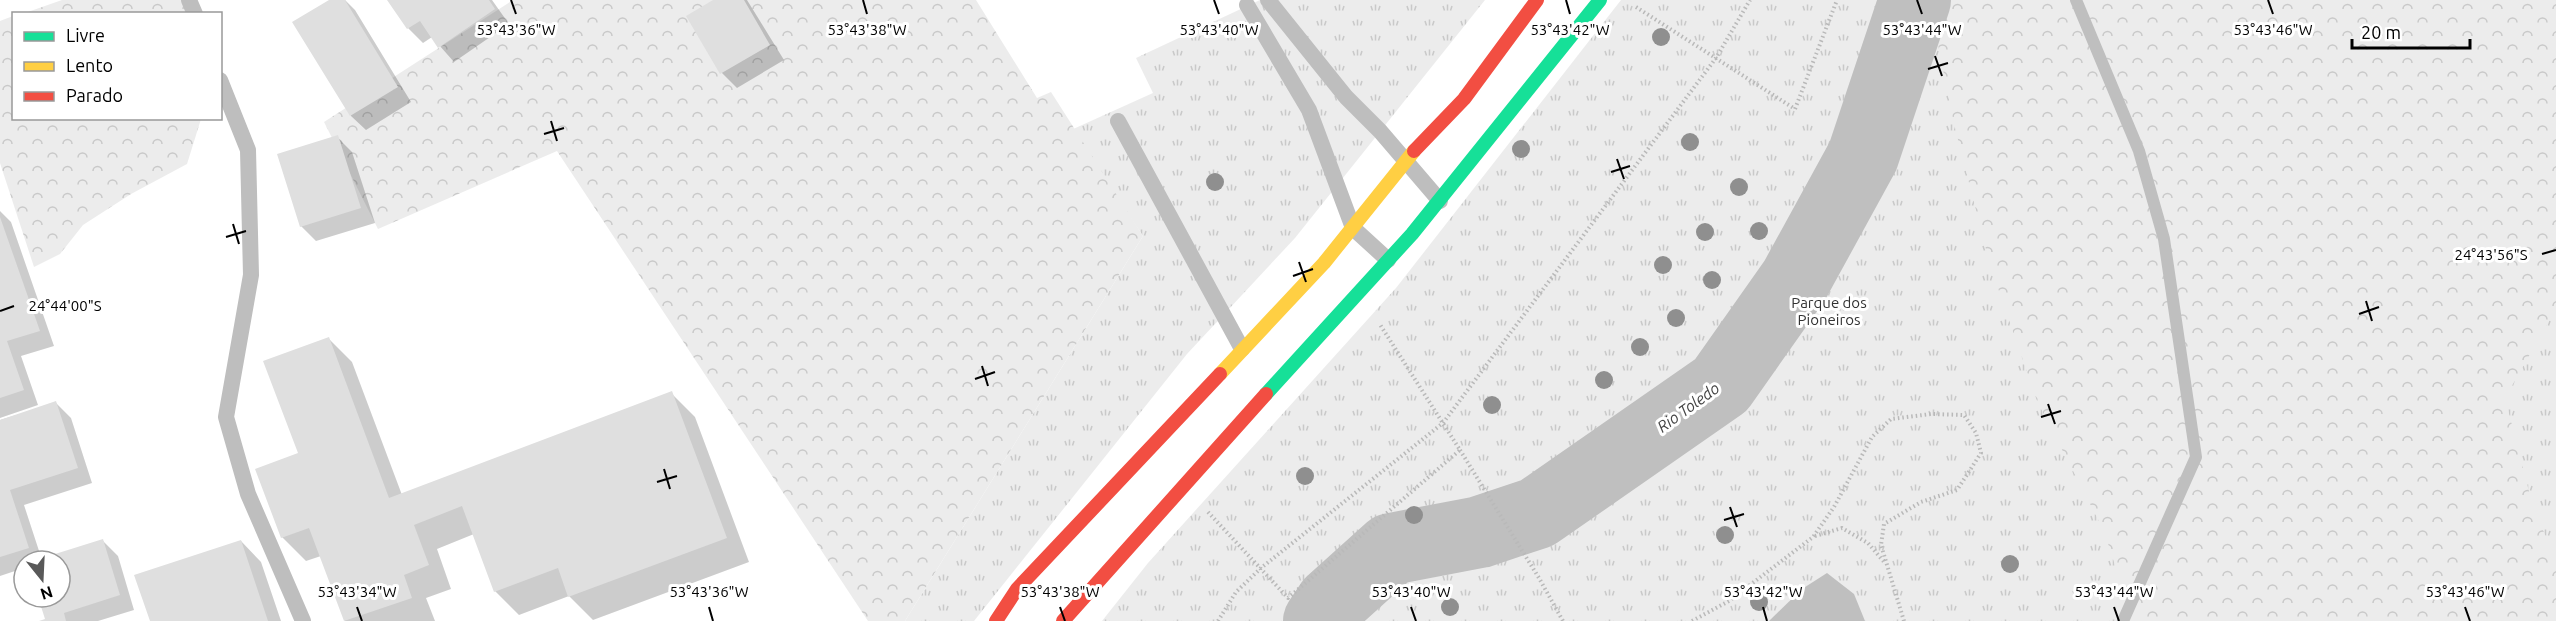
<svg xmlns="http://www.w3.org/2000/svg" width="2556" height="621" viewBox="0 0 2556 621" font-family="Ubuntu,sans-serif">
	<defs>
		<pattern id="grass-tufts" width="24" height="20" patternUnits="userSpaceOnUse" patternTransform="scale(1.5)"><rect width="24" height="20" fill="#ececec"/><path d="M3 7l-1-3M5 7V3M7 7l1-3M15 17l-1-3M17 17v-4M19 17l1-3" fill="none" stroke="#c9c9c9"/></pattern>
		<pattern id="forest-crowns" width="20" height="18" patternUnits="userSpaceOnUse" patternTransform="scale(1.5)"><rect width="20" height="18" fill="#ececec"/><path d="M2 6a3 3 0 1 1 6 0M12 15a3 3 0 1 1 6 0" fill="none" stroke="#c9c9c9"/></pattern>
	</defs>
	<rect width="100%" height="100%" fill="#fff"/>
	<path fill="url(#grass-tufts)" d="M 1260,0 L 1485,0 L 1295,238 L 1187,354 L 974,621 L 905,621 L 1143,236 L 1071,130 L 1153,93 L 1136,58 Z
		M 1621,0 L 2556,0 L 2556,621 L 1102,621 L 1148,563 L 1396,288 Z"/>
	<path fill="url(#forest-crowns)" d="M 62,0 L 192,0 L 196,14 L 22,14 Z
		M 513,0 L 976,0 L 1037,98 L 1051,92 L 1143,236 L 905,621 L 868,621 L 557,151 L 378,229 L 324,122 Z
		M 1929,0 L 2556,0 L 2556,318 L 2550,319 L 2505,398 L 2533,507 L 2556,560 L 2556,621 L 2133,621 L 2104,531 L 2037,401 L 1990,265 L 1954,124 Z
		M 13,16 L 14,118 L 201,119 L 187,164 L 131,194 L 83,225 L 60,254 L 34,267 L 0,163 L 0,21 Z"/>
	<path fill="#bfbfbf" d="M 1827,573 L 1854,594 L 1865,621 L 1769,621 L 1802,589 Z"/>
	<path fill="#0003" d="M 332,0 L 345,0 L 355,10 L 411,102 L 366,130 L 351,116 Z
		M 388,0 L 492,0 L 509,24 L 454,62 L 432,37 L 423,43 L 408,28 Z
		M 716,0 L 747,0 L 784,60 L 737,88 L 722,73 L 688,17 Z
		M 337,137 L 352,152 L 375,223 L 316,241 L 301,226 Z
		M 0,211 L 11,222 L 54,346 L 21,356 L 38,405 L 0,418 Z
		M 328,338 L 352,362 L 402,495 L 671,393 L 695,417 L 749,562 L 593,620 L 569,596 L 519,615 L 495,591 L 474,534 L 437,549 L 451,589 L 426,598 L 435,621 L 345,621 L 321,556 L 306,561 L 282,537 Z
		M 56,403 L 71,418 L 92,483 L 24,505 L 42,560 L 103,541 L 118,556 L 134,610 L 98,621 L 42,621 L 46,620 L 39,597 L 60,597 L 60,561 L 24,561 L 24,568 L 0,576 L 0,420 Z
		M 241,541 L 261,562 L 281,621 L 151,621 Z"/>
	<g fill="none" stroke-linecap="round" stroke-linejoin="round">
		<path stroke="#bfbfbf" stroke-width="12" d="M 2076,0 L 2139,151 L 2164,239 L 2196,457 L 2123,621"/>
		<path stroke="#bfbfbf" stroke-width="72" d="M 1319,621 L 1331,603 L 1391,549 L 1480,532 L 1537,513 L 1721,385 L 1795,280 L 1863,156 L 1915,0"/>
	</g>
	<path fill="#dfdfdf" d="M 329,0 L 345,0 L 398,87 L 350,116 L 292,22 Z
		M 387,0 L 489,0 L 495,9 L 438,48 L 420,21 L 407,29 Z
		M 713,0 L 744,0 L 770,45 L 720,74 L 686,16 Z
		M 338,135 L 361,208 L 300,227 L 277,154 Z
		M 0,217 L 40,331 L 7,341 L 24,390 L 0,398 Z
		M 329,337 L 389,498 L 672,391 L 727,538 L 568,597 L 558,568 L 494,592 L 462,506 L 414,525 L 429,565 L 404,575 L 412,598 L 344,621 L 309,528 L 281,538 L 255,469 L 298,453 L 263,361 Z
		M 56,401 L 78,468 L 10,490 L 29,548 L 0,557 L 0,420 Z
		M 103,539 L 120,595 L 64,613 L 66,621 L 39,621 L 45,619 L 38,597 L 60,597 L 60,561 L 36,560 Z
		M 241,540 L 268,621 L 150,621 L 134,575 Z"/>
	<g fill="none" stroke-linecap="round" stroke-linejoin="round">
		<path stroke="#b9b9b9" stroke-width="4" stroke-dasharray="1.5 3" stroke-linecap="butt" d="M 1636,7 L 1795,109 L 1837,0
			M 1460,450 L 1539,578 L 1563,621
			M 1208,512 L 1288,598 L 1460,450 L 1379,323
			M 1815,536 L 1842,528 L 1868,543 L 1885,563
			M 1218,621 L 1236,592 L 1261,568 L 1443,423 L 1716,58 L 1750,0
			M 1692,621 L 1729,601 L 1813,537 L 1834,507 L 1872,437 L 1891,419 L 1931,414 L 1964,415 L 1976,433 L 1981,453 L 1957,490 L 1921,502 L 1884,524 L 1881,545 L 1904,621"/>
		<path stroke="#bebebe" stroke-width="16" d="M 189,0 L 195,14
			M 1268,0 L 1346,97 L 1380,131 L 1440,201
			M 1247,5 L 1309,110 L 1353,228 L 1388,260
			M 220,80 L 248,150 L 251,275 L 226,417 L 248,494 L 303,621
			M 1118,121 L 1242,349"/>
		<path stroke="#16e098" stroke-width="14" d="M 1266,394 L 1412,234 L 1600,0"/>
		<path stroke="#ffcf43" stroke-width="14" d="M 1220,374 L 1324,263 L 1414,151"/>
		<path stroke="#f24e42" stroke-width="14" d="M 1414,151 L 1464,99 L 1537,0
			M 996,621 L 1017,589 L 1220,374
			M 1063,621 L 1266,394"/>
	</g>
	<g fill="#8f8f8f">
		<circle cx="1661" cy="37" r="9"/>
		<circle cx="1690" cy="142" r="9"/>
		<circle cx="1521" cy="149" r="9"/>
		<circle cx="1215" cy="182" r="9"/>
		<circle cx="1739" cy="187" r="9"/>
		<circle cx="1759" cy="231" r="9"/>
		<circle cx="1705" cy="232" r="9"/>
		<circle cx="1663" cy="265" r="9"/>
		<circle cx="1712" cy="280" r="9"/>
		<circle cx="1676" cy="318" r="9"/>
		<circle cx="1640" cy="347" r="9"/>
		<circle cx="1604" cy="380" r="9"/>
		<circle cx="1492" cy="405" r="9"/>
		<circle cx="1305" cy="476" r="9"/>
		<circle cx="1414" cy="515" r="9"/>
		<circle cx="1725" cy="535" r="9"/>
		<circle cx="2010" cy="564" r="9"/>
		<circle cx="1759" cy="602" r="9"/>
		<circle cx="1450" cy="607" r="9"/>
	</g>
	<path fill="none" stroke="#000" stroke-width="2" d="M 511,0 L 516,14M 863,0 L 867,14M 1214,0 L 1219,14M 1566,0 L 1570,14M 1917,0 L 1922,14M 2268,0 L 2273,14M 1935,56 L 1942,76M 1928,69 L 1948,63M 551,121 L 557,141M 544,134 L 564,128M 1617,159 L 1624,179M 1611,172 L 1630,166M 233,224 L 239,244M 226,237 L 246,231M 2542,254 L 2556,250M 1299,262 L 1306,282M 1293,276 L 1313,269M 2366,301 L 2372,321M 0,311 L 14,306M 2359,314 L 2379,307M 982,366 L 988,386M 975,379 L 995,372M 2048,404 L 2055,424M 2041,417 L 2061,411M 664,469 L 670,489M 657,482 L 677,476M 1730,507 L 1737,527M 1724,520 L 1744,514M 357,607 L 362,621M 709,607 L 713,621M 1060,607 L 1065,621M 1411,607 L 1416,621M 1763,607 L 1767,621M 2114,607 L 2119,621M 2465,607 L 2470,621"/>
	<g text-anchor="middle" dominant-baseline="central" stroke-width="6" stroke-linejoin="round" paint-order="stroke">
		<g font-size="15" fill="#333" stroke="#fff">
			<text x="1829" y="302">Parque dos<tspan x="1829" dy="17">Pioneiros</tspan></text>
		</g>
		<g font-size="16" font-style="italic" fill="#444" stroke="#fff">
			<text transform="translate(1688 407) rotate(-36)">Rio Toledo</text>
		</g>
	</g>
	<g font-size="15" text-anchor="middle" fill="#000" stroke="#fff" stroke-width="6" stroke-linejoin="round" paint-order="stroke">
		<text x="516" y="35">53°43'36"W</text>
		<text x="867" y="35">53°43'38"W</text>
		<text x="1219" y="35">53°43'40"W</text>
		<text x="1570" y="35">53°43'42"W</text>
		<text x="1922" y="35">53°43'44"W</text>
		<text x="2273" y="35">53°43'46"W</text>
		<text x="2491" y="260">24°43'56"S</text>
		<text x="65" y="311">24°44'00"S</text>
		<text x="357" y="597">53°43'34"W</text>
		<text x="709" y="597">53°43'36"W</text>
		<text x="1060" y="597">53°43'38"W</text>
		<text x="1411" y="597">53°43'40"W</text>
		<text x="1763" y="597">53°43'42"W</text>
		<text x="2114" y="597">53°43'44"W</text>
		<text x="2465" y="597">53°43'46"W</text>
	</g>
	<rect x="12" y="12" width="210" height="108" fill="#ffffff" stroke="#999999" stroke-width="1.5"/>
	<rect x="24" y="32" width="30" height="9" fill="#16e098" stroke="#999999" stroke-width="1.5"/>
	<text x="66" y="42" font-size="18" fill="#000000">Livre</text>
	<rect x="24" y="62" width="30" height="9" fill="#ffcf43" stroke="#999999" stroke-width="1.5"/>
	<text x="66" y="72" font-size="18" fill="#000000">Lento</text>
	<rect x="24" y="92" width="30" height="9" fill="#f24e42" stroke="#999999" stroke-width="1.5"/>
	<text x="66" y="102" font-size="18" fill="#000000">Parado</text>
	<g transform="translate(42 579) rotate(162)"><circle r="28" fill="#ffffff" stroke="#999999" stroke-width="1.5"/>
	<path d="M0-4.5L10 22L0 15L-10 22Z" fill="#595959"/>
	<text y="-9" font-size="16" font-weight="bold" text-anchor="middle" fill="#000000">N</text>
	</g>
	<path d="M2352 39v9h118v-9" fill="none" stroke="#000000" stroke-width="3"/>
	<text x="2361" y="39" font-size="18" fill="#000000" stroke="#ffffff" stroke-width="4.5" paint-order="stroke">20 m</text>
</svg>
